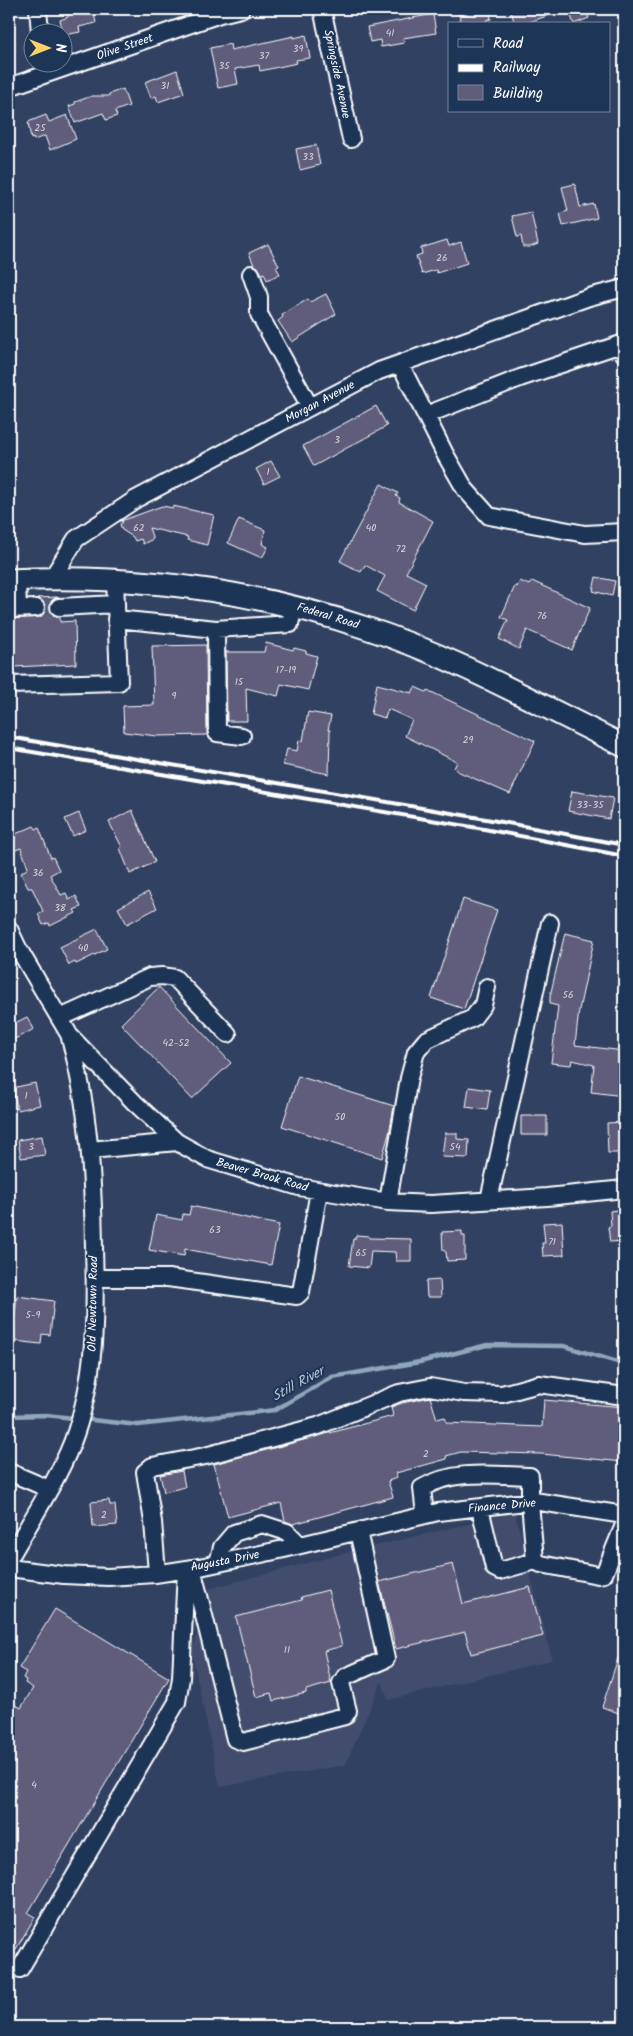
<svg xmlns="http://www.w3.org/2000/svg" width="633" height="2036" viewBox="0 0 633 2036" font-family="Kalam,sans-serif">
	<rect width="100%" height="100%" fill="#314162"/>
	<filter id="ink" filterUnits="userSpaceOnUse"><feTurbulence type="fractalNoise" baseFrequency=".02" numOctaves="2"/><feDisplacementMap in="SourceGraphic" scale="10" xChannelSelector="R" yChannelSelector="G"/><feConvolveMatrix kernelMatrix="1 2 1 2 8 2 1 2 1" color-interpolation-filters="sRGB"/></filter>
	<g filter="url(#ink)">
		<path fill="#434d6d" d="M 515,1513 L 552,1660 L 388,1700 L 382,1681 L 345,1765 L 220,1787 L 192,1653 L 208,1589 L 349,1552 Z"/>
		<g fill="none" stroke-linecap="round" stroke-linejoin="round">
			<path stroke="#8fa7ba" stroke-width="4.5" d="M 9,1416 L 46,1415 L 138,1425 L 275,1410 L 332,1377 L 420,1362 L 487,1345 L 564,1346 L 624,1364"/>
		</g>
		<path fill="#605d7c" stroke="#fff" d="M 68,9 L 93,9 L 96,23 L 79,27 L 80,32 L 64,35 L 60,20 L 68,17 Z
			M 465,9 L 489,9 L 491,19 L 486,20 L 487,22 L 461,24 L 458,10 Z
			M 510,9 L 561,9 L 562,11 L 523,24 L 515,24 Z
			M 568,9 L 585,9 L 589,18 L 574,24 Z
			M 433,14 L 436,33 L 403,38 L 404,43 L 381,47 L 380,40 L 370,42 L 367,27 Z
			M 306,35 L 310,58 L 296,60 L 297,63 L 260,71 L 259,65 L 235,69 L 238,84 L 218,88 L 210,48 L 230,44 L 231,50 L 294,36 L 294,38 Z
			M 177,70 L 184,93 L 158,102 L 156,96 L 151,98 L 145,82 Z
			M 123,89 L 129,106 L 115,111 L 117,116 L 106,120 L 103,113 L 75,123 L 69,106 L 75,104 L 75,102 L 92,96 L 109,96 L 109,94 Z
			M 46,115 L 49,122 L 67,115 L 76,139 L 50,150 L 45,136 L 34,140 L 33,138 L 31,139 L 28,122 Z
			M 316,145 L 320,165 L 300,170 L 296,149 Z
			M 575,184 L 580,207 L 594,204 L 597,218 L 563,226 L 560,213 L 568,211 L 562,187 Z
			M 531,212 L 538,244 L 530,247 L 523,247 L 521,236 L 517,237 L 512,216 Z
			M 447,240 L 449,246 L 461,242 L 467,263 L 437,273 L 436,270 L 422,274 L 416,256 L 422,254 L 421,248 Z
			M 268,244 L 279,266 L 276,267 L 280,274 L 267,280 L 264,273 L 262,274 L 258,267 L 254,265 L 249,253 Z
			M 326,294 L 336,314 L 292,342 L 278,321 L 283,317 L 282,315 L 308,299 L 310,302 Z
			M 376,406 L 387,426 L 314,466 L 303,446 Z
			M 271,461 L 280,476 L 264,484 L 256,469 Z
			M 381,484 L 398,493 L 396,496 L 400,498 L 399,502 L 433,521 L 406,573 L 426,583 L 413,610 L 377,591 L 385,576 L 365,565 L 361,572 L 340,561 Z
			M 162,506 L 173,508 L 173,506 L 214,515 L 207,545 L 187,540 L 188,537 L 149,528 L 153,539 L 143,544 L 141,539 L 135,541 L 133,537 L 122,530 L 120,524 L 123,522 L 121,521 Z
			M 239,519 L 265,530 L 262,544 L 268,547 L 262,558 L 228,543 Z
			M 596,577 L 615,581 L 612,596 L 593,591 Z
			M 520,581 L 529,585 L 532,581 L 590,608 L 572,650 L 527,630 L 519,649 L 499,639 L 508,620 L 501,617 L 515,586 L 517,587 Z
			M 57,597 L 50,602 L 49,608 L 54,616 L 60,617 L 60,622 L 75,621 L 76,664 L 14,667 L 13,658 L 9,658 L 9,619 L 41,617 L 45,612 L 46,607 L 44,602 L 37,598 Z
			M 266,643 L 293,650 L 294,648 L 306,651 L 306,653 L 317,656 L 308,690 L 281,684 L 278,696 L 246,688 L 247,721 L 227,721 L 226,652 L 264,652 Z
			M 206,645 L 207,735 L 157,736 L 124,732 L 123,706 L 154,705 L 152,646 Z
			M 377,684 L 412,693 L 415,687 L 426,692 L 427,690 L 535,741 L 510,794 L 457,771 L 454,768 L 457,762 L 405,736 L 412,720 L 388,709 L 385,718 L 371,714 Z
			M 308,712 L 331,716 L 328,730 L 330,730 L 329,774 L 283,765 L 287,749 L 297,751 L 299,740 L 303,741 Z
			M 572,791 L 613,798 L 609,819 L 568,811 Z
			M 132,810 L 155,862 L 130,874 L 120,848 L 122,847 L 109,822 Z
			M 79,813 L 86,830 L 73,836 L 65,819 Z
			M 34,826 L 36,829 L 39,828 L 51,858 L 53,857 L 59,870 L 50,875 L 61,895 L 66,893 L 69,900 L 76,896 L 81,907 L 74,910 L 76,913 L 50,926 L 49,923 L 43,925 L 38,914 L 43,911 L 32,888 L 28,888 L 21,873 L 28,868 L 21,848 L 13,851 L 9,840 L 9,837 Z
			M 148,892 L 157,908 L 127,924 L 118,908 Z
			M 463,899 L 497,910 L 464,1009 L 431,998 Z
			M 97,929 L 107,949 L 76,964 L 75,962 L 69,965 L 60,947 Z
			M 565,933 L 594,940 L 579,1010 L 575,1045 L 624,1051 L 624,1096 L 591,1092 L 594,1065 L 572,1060 L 571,1065 L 551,1063 L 558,1006 L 550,1004 L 550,996 Z
			M 159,987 L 231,1063 L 192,1099 L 121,1024 Z
			M 27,1017 L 34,1029 L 9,1042 L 9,1026 Z
			M 298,1076 L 394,1106 L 389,1134 L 382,1158 L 282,1126 Z
			M 35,1083 L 40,1105 L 18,1110 L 12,1088 Z
			M 469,1087 L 490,1090 L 487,1110 L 466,1107 Z
			M 521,1116 L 547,1116 L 547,1135 L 521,1135 Z
			M 624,1122 L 624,1153 L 608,1153 L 607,1123 Z
			M 445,1133 L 457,1133 L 457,1139 L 469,1140 L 468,1158 L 442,1157 Z
			M 42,1136 L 45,1155 L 21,1158 L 18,1140 Z
			M 191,1206 L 279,1225 L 271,1265 L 185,1249 L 184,1256 L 149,1250 L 156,1215 L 182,1220 L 183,1214 L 189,1215 Z
			M 624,1209 L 624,1241 L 610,1242 L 608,1227 L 611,1226 L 610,1211 Z
			M 562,1222 L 564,1255 L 543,1256 L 542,1243 L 545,1243 L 543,1223 Z
			M 462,1231 L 462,1236 L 465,1236 L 465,1260 L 447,1261 L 446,1252 L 443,1250 L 442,1232 Z
			M 356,1235 L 369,1236 L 369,1238 L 411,1239 L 411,1261 L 396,1261 L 395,1252 L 371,1251 L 369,1268 L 349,1266 L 353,1239 L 355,1239 Z
			M 440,1280 L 441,1297 L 427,1297 L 426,1281 Z
			M 17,1296 L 54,1301 L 50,1335 L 42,1334 L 41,1344 L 14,1341 L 15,1330 L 13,1330 Z
			M 430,1397 L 437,1419 L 445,1417 L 447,1423 L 542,1427 L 544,1400 L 624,1407 L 624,1462 L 541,1454 L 461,1452 L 446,1456 L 447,1459 L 396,1473 L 397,1478 L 388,1481 L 393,1497 L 293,1524 L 285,1521 L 281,1503 L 228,1517 L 214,1464 L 393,1416 L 391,1407 L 402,1403 Z
			M 182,1471 L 185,1487 L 164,1492 L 160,1475 Z
			M 109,1500 L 110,1505 L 115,1505 L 117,1525 L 93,1527 L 91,1502 Z
			M 453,1564 L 463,1604 L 530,1587 L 543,1636 L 471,1654 L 465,1632 L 396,1649 L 379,1582 Z
			M 328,1590 L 342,1646 L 324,1651 L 331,1683 L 306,1690 L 306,1693 L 273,1701 L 271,1693 L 256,1697 L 236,1617 L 302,1600 L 301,1597 Z
			M 55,1609 L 169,1678 L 28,1913 L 35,1917 L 9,1961 L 9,1701 L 21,1708 L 33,1688 L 25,1683 L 26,1680 L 23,1678 L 26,1672 L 19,1668 Z
			M 622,1646 L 624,1646 L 624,1715 L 602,1707 Z"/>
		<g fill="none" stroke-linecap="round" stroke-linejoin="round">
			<path stroke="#505e7a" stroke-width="16" stroke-dasharray="16 8" stroke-linecap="butt" d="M 36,608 L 59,607"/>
			<defs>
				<path id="minor" d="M 38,9 L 40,32
					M 322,9 L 351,139
					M 9,87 L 220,14 L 241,9
					M 251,274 L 259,297 L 259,314 L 310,407
					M 400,364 L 445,454 L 465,489 L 489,516 L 585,534 L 624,532
					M 426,415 L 520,378 L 621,344 L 624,354
					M 52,578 L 76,539 L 136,499 L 310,407 L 379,371 L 589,297 L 624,288
					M 17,580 L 18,608
					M 59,607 L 116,604
					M 9,609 L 36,608
					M 116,619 L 216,629 L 217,733 L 242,736
					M 216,629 L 290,624 L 294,606
					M 9,685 L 119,682 L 115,579
					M 9,929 L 18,948 L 70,1036 L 135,1103 L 177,1142 L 207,1159 L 299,1187 L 388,1202 L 431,1204 L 547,1197 L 624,1189
					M 60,1018 L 150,977 L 162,976 L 175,978 L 228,1034
					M 90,1150 L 177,1142
					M 489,1200 L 550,923
					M 388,1202 L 409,1078 L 416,1052 L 426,1040 L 473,1018 L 483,1005 L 487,987
					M 95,1278 L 168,1278 L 297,1296 L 301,1292 L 319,1191
					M 9,1472 L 49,1489
					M 480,1508 L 494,1568 L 500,1571 L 535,1561
					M 425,1515 L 422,1488 C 454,1469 494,1475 530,1476 L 530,1502 L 535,1561 L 541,1564 L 598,1575 L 604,1574 L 624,1525
					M 9,1559 C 30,1522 57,1481 72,1443 C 96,1381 96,1313 94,1248 C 93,1176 89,1108 70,1038
					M 218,1563 L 222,1547 L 234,1533 L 262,1524 L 287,1532 L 300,1545
					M 9,1568 L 64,1575 L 108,1577 L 155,1574 L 200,1567 L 284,1549 L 438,1512 L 534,1501 L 624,1515
					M 192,1568 L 235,1739 L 243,1742 L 345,1716 L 348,1711 L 341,1683 L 345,1677 L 386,1659 L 358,1531
					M 157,1573 L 153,1522 L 145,1472 L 152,1466 L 205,1456 L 318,1426 L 399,1393 L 430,1387 L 464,1393 L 502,1394 L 539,1384 L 624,1396
					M 20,1969 L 177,1702 L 181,1678 L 186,1569"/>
				<path id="major" d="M 9,580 C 132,574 249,589 366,628 C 455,657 540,705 624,746"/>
			</defs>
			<use href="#minor" stroke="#fff" stroke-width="20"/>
			<use href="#major" stroke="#fff" stroke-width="25"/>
			<use href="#minor" stroke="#1d3557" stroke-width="16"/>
			<use href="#major" stroke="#1d3557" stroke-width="21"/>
			<path stroke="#fff" stroke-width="4" d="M 9,737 L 486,819 L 624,845
				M 9,748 L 484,829 L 624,856"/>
		</g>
	</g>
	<g text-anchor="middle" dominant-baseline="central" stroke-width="4" stroke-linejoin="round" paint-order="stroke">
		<g font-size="10" fill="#d7d6de">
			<text x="390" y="33">41</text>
			<text x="298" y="49">39</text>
			<text x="264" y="56">37</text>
			<text x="224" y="66">35</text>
			<text x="165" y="86">31</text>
			<text x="40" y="128">25</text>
			<text x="308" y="157">33</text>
			<text x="442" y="258">26</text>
			<text x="337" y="440">3</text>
			<text x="268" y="472">1</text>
			<text x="139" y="528">62</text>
			<text x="371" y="528">40</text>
			<text x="401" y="549">72</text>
			<text x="542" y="616">76</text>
			<text x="286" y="670">17-19</text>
			<text x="239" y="682">15</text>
			<text x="174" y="696">9</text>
			<text x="468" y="740">29</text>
			<text x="590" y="805">33-35</text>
			<text x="38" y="873">36</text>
			<text x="60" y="908">38</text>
			<text x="83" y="948">40</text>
			<text x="568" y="995">56</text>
			<text x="176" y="1043">42-52</text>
			<text x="26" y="1096">1</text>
			<text x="340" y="1117">50</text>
			<text x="31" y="1147">3</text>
			<text x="455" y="1147">54</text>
			<text x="215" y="1230">63</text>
			<text x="552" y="1242">71</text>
			<text x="361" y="1253">65</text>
			<text x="33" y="1315">5-9</text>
			<text x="426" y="1454">2</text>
			<text x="104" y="1515">2</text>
			<text x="287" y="1650">11</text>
			<text x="34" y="1785">4</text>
		</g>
		<g font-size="12" fill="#fff" stroke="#1d3557">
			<text transform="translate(125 47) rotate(-19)">Olive Street</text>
			<text transform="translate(337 74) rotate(78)">Springside Avenue</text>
			<text transform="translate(320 402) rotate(-28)">Morgan Avenue</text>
			<text transform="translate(328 616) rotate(17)">Federal Road</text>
			<text transform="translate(262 1175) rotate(16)">Beaver Brook Road</text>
			<text transform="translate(93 1304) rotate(-89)">Old Newtown Road</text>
			<text transform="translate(502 1506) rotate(-5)">Finance Drive</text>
			<text transform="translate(225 1561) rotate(-11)">Augusta Drive</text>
		</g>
		<g font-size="14" font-style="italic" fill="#b4c4d1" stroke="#1d3557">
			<text transform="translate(298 1384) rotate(-29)">Still River</text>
		</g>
	</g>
	<rect width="633" height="2036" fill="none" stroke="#1d3557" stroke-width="30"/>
	<rect x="15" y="15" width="603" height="2006" fill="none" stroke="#fff" stroke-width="2" filter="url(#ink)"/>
	<rect x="448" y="22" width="162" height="90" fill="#1d3557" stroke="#77869a"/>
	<rect x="458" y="39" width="25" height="8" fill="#1d3557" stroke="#77869a"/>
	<text x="493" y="48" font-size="15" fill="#ffffff">Road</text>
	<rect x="458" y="64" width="25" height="8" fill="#ffffff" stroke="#77869a"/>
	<text x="493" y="72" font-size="15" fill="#ffffff">Railway</text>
	<rect x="458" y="85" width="25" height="15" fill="#605d7c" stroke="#77869a"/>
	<text x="493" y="98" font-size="15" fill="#ffffff">Building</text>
	<g transform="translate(48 48) rotate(90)"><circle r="24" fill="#1d3557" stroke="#77869a"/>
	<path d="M0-4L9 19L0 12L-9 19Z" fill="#ffd166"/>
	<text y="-8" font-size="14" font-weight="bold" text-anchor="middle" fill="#ffffff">N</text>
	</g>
</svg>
